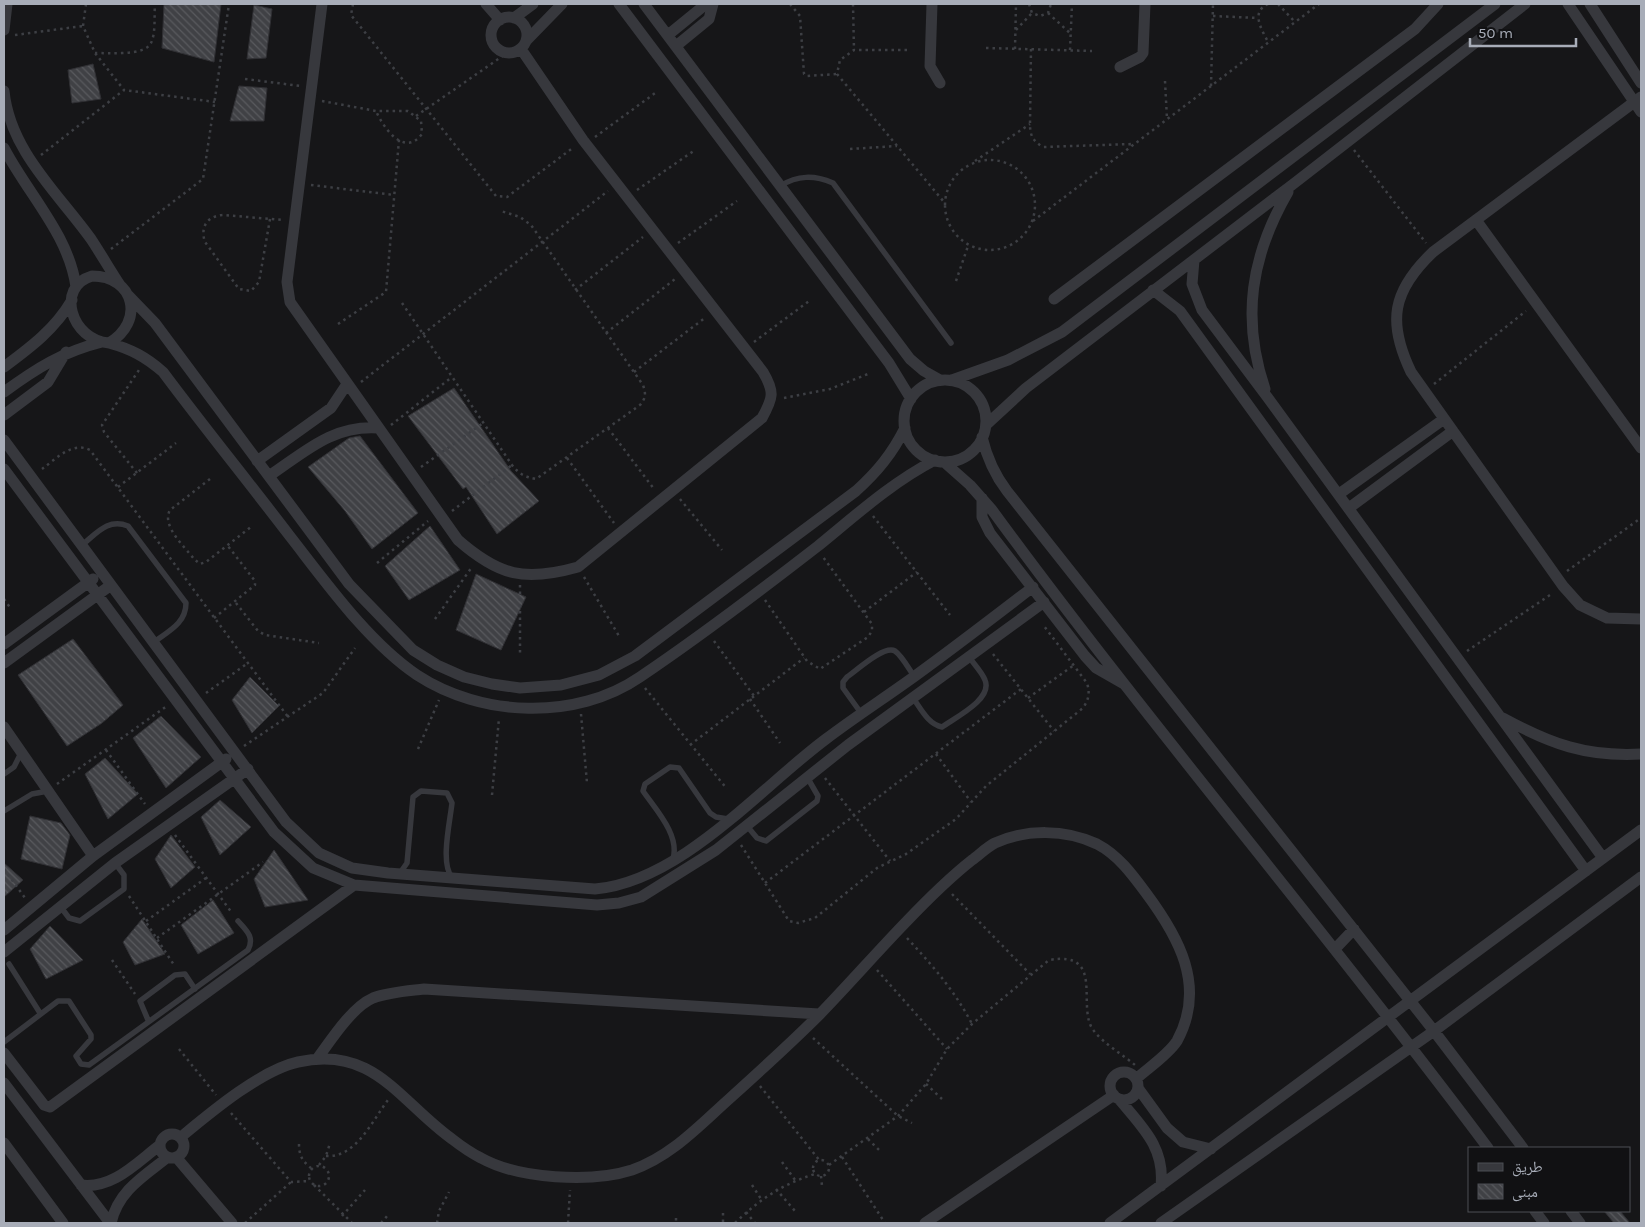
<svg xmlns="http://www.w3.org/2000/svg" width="1645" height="1227" viewBox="0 0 1645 1227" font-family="Karla,'Noto Naskh Arabic',sans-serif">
	<defs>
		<pattern id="building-back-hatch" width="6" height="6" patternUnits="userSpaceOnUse" patternTransform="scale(1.25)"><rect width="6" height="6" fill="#404145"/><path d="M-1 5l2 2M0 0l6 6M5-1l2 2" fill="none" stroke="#595a5e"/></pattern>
	</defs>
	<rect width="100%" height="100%" fill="#161618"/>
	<path fill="url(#building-back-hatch)" stroke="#303034" d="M 164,4 L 221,4 L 214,62 L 162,48 Z
		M 254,5 L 272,9 L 266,58 L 247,59 Z
		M 93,64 L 101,99 L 72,103 L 68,70 Z
		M 239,86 L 267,88 L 264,121 L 230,121 Z
		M 454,388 L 511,471 L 539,501 L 497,534 L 466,487 L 463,489 L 408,416 Z
		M 360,436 L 418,513 L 372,549 L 345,511 L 308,467 L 349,438 Z
		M 430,526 L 460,570 L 409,600 L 385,566 Z
		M 476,574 L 526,597 L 501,650 L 456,630 Z
		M 73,639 L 123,705 L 102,723 L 67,746 L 18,675 Z
		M 250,677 L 279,706 L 252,733 L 232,700 Z
		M 161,716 L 201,757 L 166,788 L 133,738 Z
		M 105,758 L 138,794 L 108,819 L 85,774 Z
		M 220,800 L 251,827 L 220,855 L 201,817 Z
		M 30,816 L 61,823 L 70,835 L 62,869 L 21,859 Z
		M 171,835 L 195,867 L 171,888 L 155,859 Z
		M 274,850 L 308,900 L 265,907 L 254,879 Z
		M 4,863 L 23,880 L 4,897 Z
		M 213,900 L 234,933 L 198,954 L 181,925 Z
		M 142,919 L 165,954 L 135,965 L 123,942 Z
		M 50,926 L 83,960 L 46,979 L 30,949 Z
		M 1604,1211 L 1620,1211 L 1630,1223 L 1614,1223 Z"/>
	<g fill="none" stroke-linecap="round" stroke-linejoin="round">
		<path stroke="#3d3f44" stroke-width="2.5" stroke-dasharray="2.5 4" stroke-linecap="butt" d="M 86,4 L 83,26 L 95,53 L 124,90
			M 353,4 L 351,15 L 496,196 L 507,197 L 574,147
			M 790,4 L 800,16 L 804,74 L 807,76 L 837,74
			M 853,4 L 854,50
			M 1029,4 L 1032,13 L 1040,16 L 1048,13 L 1051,4
			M 1268,4 C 1250,12 1262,30 1268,42
			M 1278,4 L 1295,22
			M 1048,13 L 1071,34
			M 1213,16 L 1258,18
			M 1016,30 L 1032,13
			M 15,35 L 83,26
			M 986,48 L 1092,51
			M 1015,49 L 1016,4
			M 1031,49 L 1030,124 C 1030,136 1033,141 1043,147 L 1133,144
			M 907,50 L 854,50 L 840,60 L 837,74 L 944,202
			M 1070,50 L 1072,4
			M 95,53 C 108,53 145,56 151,43 C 156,33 154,15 155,4
			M 245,79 L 301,86
			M 1165,81 L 1167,119
			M 1211,86 L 1213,4
			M 322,101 L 376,111 L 408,111 L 421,121 L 422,134 C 404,158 383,127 376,111
			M 416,116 L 507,53
			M 595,137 L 658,91
			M 850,149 L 897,146
			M 1354,150 L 1426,243
			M 41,155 L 124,90 L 215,102
			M945 205a45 45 0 1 1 90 0a45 45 0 1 1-90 0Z
			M 975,161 L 1030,124
			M 311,185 L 394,195
			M 637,190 L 695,150
			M 270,219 L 259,282 L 251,291 L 239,289 L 205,242 C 200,227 207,216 223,215 L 283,220
			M 1033,221 L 1319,4
			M 678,243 L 737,201
			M 111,249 L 203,179 L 229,4
			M 956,281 L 968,246
			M 575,290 L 643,237
			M 402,303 L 512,465 C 519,474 525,477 536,479 L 640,405 C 646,398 646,394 643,385 L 531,225 L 520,217 L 501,211
			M 338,324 L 386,292 L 399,140
			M 606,333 L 675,279
			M 754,342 L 809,301
			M 634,372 L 706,317
			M 361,382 L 608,191
			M 1434,384 L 1526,311
			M 784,398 L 830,389 L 868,374
			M 391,425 L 452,377
			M 608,428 L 654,489
			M 567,458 L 614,523
			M 421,467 L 483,423
			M 42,469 C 56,459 72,441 90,450 L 288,717
			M 137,473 L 104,432 L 102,425 L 139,370
			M 210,479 L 170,510 C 161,526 185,547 194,559 L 200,564 L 206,562 L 251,527
			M 118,487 L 176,443
			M 680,499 L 722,550
			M 452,511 L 512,465
			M 873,516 L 950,615
			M 377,563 L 428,521
			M 1567,571 L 1641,518
			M 584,577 L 619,636
			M 520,585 L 520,656
			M 4,599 L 11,609
			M 765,600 L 807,661 L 820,669 L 868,637 L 872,631 L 872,624 L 823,557
			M 236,603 L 258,631 L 265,635 L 319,643
			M 864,612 L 917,572
			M 214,618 L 255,585 L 255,581 L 228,546
			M 435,619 L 472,567
			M 714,641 L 754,696
			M 1467,651 L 1553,593
			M 993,654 L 1054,731
			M 645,688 L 727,789
			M 206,693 L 248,663
			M 1028,698 L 1074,665
			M 750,699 L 780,743
			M 581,714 L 587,783
			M 690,745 L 804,658
			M 244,746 L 323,693 L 355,648
			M 418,749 L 439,700
			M 106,750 L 145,804
			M 936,754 L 971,802
			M 825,778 L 890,861
			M 57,784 L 167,706
			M 492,795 L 499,718
			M 175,835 L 232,913
			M 741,845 L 789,921 L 798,923 L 815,918 L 877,868 L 906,854 L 956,819 L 986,786 L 1083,708 C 1089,699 1090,693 1087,683 L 1044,626
			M 4,869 L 25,898
			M 765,883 L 1021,689
			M 952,894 L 1030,974
			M 129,896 L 174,965
			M 146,921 L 206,878
			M 157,938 L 263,862
			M 907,938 C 932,965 955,991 972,1024
			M 112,960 L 135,994
			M 877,970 L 947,1049
			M 813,1038 L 898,1116 L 912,1123
			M 179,1049 L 216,1095
			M 926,1084 L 942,1099
			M 760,1086 L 820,1161
			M 231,1113 L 291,1182 L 310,1181
			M 868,1139 L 879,1150
			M 299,1144 C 299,1155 302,1161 311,1168
			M 326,1156 C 356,1158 372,1121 388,1100
			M 842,1157 L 885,1223
			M813 1168a8 8 0 1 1 16 0a8 8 0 1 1-16 0Z
			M 782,1162 L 795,1180
			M 319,1165 L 326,1156 L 330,1143
			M 829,1165 L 898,1116 L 926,1084 L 947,1049 L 972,1024 L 1049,960 C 1107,950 1075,1008 1094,1031 C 1104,1044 1122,1054 1135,1065
			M309 1176a10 10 0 1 1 20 0a10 10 0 1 1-20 0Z
			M 821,1176 L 822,1186
			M 314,1185 L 352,1223
			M 752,1185 L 761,1199
			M 776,1189 L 795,1211
			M 746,1212 L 755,1223
			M 723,1213 L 723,1223
			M 342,1216 L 365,1190
			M 676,1218 L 676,1223
			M 245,1223 L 291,1182
			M 381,1223 L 388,1215
			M 437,1223 L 439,1211 L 449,1192
			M 568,1223 L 570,1190
			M 735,1223 C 759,1200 782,1184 815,1174"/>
		<path stroke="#37383d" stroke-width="5.5" d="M 780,186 C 798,175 814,175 833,183 L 951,343
			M 82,545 C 97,533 108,518 128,526 L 186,603 C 186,623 169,631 154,642
			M 913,698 C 921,709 928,724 942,727 C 956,717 993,699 985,680 C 982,672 974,664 969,657
			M 861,713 L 843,688 L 843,682 L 847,677 C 857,670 884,645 895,651 C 902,656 909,669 914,676
			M 4,774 L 14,767 L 21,753
			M 4,811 L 32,794 L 48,791
			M 747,826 L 757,838 L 766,841 L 817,801 L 818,796 L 807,777
			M 673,859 C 680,835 656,810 643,791 L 645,784 L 670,767 L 679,768 L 710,813 L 716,817 L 728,819
			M 400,873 L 407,863 L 413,797 L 421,791 L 447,793 L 452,803 C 450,822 440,864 452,877
			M 60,906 L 69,918 L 80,921 L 124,889 L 124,875 L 115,863
			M 9,964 L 40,1013
			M 148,1020 L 140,1001 L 175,975 L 185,974 L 195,989
			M 4,1042 L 58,1001 L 69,1001 L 91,1035 L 91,1039 L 76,1056 L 81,1064 L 89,1065 L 248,950 C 255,937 246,930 238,921"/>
		<path stroke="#37383d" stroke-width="11" d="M 322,4 L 287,282 L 290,302 L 458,540 C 499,576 525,582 578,567 L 762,418 C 773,398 775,392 763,372 L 583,140 L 521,49
			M 486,4 L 500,20
			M 619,4 L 889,363 L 911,399
			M 644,4 L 910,359 L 924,371 L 940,380
			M 932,4 L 930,66 L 940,83
			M 1568,4 L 1641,112
			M 1590,4 L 1641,83
			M491 35a18 18 0 1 1 36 0a18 18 0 1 1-36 0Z
			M 514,18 L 533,4
			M 4,30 L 7,4
			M 668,35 L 706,4
			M 526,41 L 562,4
			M 676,46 L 709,19 L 713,4
			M 1120,67 L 1140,57 L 1143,53 L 1145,4
			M 4,91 C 10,151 58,193 91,239 C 101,254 110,270 120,285
			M 1641,97 L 1433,252 C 1392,291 1387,322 1411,372 L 1563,586 L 1580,605 L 1607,618 L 1641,619
			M 4,148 C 28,194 69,235 76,287
			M 1476,220 L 1641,448
			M 1194,260 L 1192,284 L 1202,310 L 1268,398 L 1603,858
			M 92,276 C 135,276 145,322 109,343 C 71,340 55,287 92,276 Z
			M 1153,290 L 1180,311 L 1586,871
			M 128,295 L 155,323 L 349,584 L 413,650 L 437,665 L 464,677 L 492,684 L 520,688 L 561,685 L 599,675 L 635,656 L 856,491 C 877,472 892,454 905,428
			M 1054,299 L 1415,29 L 1438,4
			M 109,343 C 131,349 146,357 163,372 C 204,427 247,480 289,535 C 325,581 368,642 417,675 C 481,717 576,721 640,677 C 701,636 760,591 818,546 C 856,515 891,483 935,460
			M 4,367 C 31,347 55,329 72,300
			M 952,380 L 1008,360 L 1062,332 L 1495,4
			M904 421a41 41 0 1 1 82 0a41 41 0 1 1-82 0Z
			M 1265,389 C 1241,318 1251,256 1288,192
			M 4,392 C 37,368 62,352 102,342
			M 4,415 L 48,382 L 66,352
			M 986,425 L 1026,388 L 1292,185 L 1525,4
			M 982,437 C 987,458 994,474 1007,491 L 1434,1031 L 1523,1148
			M 4,440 L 286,822 L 319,853 L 352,868 L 388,873 L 595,889 C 680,882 760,788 826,739 C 855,717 886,697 915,676 C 955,647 994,617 1033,587
			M 257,461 L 331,408 L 347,384
			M 944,462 L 970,485 L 992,510 C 1151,727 1327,932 1488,1148
			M 4,469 L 274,832 L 313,868 L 354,885 L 597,905 L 619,903 L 641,897 L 716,850 L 848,745 L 1044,602
			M 269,476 C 305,452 332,425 378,428
			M 1339,494 L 1444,419
			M 982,498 L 982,517 L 990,533 L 1085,656 L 1096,668 L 1124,684
			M 1349,508 L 1453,431
			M 4,644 L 93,579
			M 4,663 L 111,585
			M 1503,718 C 1551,744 1586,757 1641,754
			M 4,727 L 93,856
			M 4,930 L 93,856 L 226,759
			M 1335,949 L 1354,929
			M 4,952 L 115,863 L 248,769
			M 4,1053 L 44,1105 L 50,1107 L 354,885
			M 317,1059 C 331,1040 352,1007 373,998 C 389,992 407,991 424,989 L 819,1014
			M1110 1086a14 14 0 1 1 28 0a14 14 0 1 1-28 0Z
			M 4,1083 L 110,1223
			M 1138,1088 L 1167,1128 L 1183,1142 L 1211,1149
			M 1119,1099 C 1142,1127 1165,1147 1161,1186
			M160 1146a12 12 0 1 1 24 0a12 12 0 1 1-24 0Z
			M 181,1137 C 210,1113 261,1070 298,1062 C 374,1045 399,1101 452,1139 C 461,1146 471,1153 481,1158 C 519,1179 591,1183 632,1170 C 670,1157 698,1127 728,1100 C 759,1072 790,1044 820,1014 C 849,984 877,952 906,922 C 927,900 948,879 972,860 C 979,855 987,847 995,843 C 1026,829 1065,829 1097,844 C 1118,855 1132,874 1146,893 C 1178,936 1207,986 1177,1041 C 1168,1055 1148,1068 1136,1079
			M 4,1143 L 63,1223
			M 176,1157 L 232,1223
			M 81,1185 C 113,1189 136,1163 160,1145
			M 1535,1211 L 1544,1223
			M 1571,1211 L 1580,1223
			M 111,1223 C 118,1191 144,1176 168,1157
			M 925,1223 L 1114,1095
			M 1110,1223 L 1641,830
			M 1161,1223 L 1434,1031 L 1641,877"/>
	</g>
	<rect width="1645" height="1227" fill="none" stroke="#a8adb8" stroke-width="10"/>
	<rect x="1468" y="1147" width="162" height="65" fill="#111113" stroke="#4d4f55"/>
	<rect x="1478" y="1163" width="25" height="8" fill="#37383d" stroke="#4d4f55"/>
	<text x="1512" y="1172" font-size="15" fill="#a8adb8">طريق</text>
	<rect x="1478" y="1184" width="25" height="15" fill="url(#building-back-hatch)" stroke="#4d4f55"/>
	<text x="1512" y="1197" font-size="15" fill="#a8adb8">مبنى</text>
	<path d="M1470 38v8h106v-8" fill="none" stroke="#a8adb8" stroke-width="2.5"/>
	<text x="1478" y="38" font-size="15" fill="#a8adb8" stroke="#111113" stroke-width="4" paint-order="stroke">50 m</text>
</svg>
